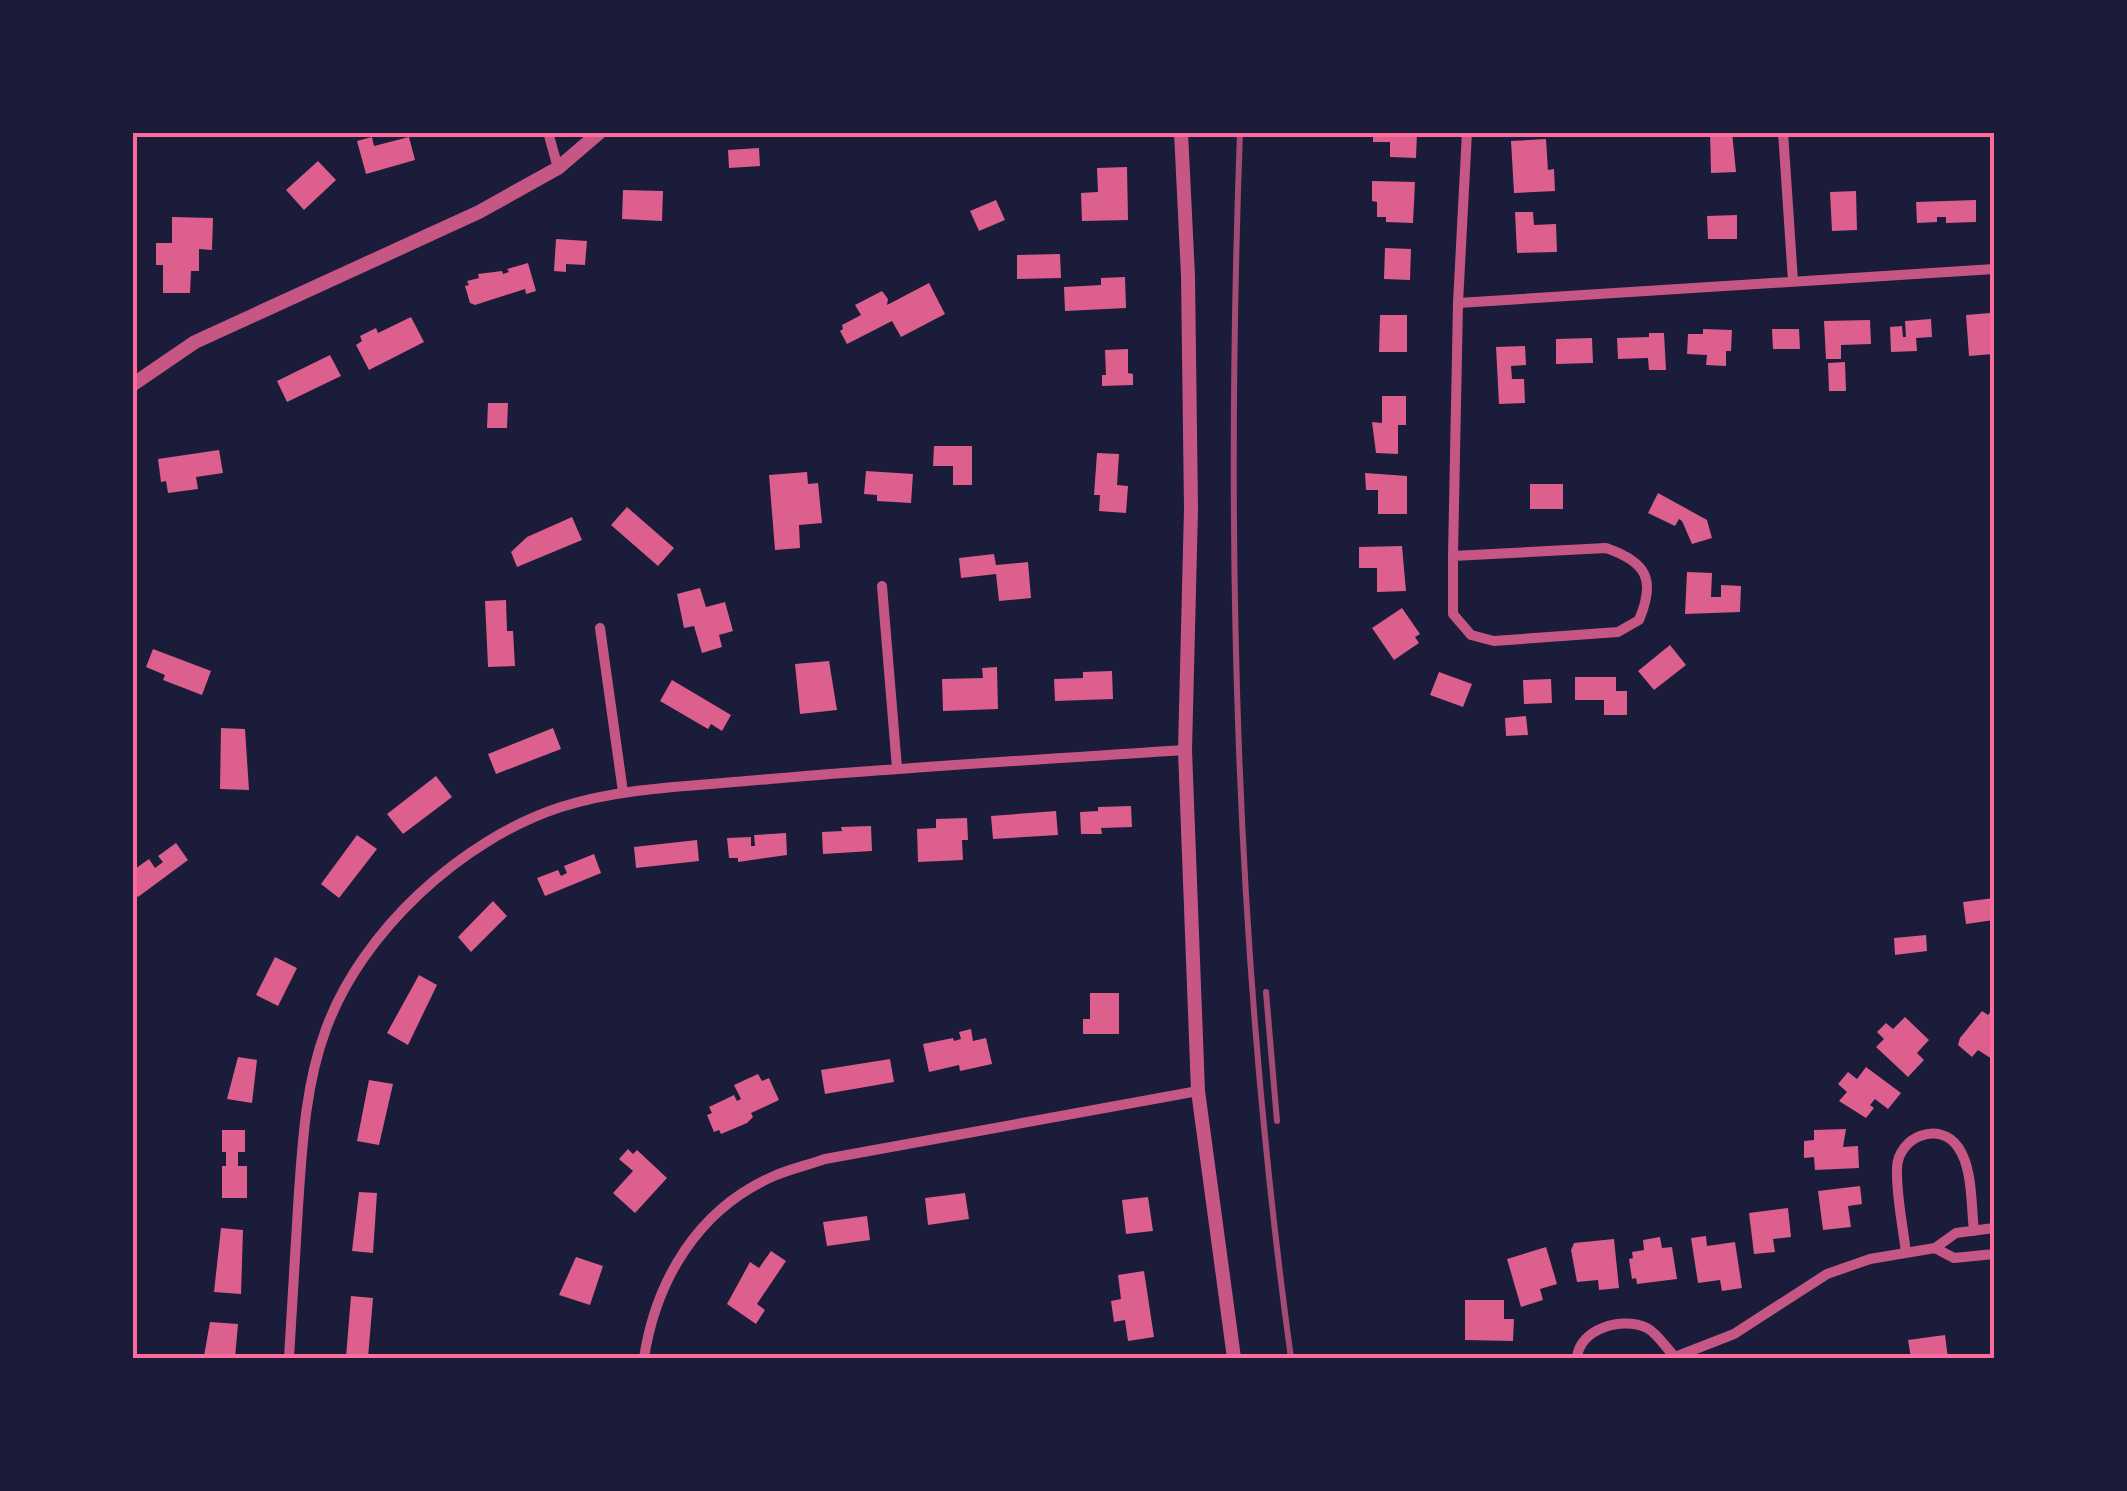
<svg xmlns="http://www.w3.org/2000/svg" width="2127" height="1491" viewBox="0 0 2127 1491" font-family="'Roboto Condensed',sans-serif">
	<rect width="100%" height="100%" fill="#1b1b3a"/>
	<path fill="#dd5f8e" d="M 1373,132 L 1417,132 L 1416,158 L 1390,157 L 1390,142 L 1373,142 Z
		M 1710,132 L 1732,132 L 1736,172 L 1711,173 Z
		M 372,137 L 374,146 L 409,137 L 415,160 L 366,174 L 357,141 Z
		M 1546,139 L 1548,170 L 1554,169 L 1555,191 L 1514,193 L 1511,141 Z
		M 759,148 L 760,166 L 729,168 L 728,150 Z
		M 318,161 L 336,180 L 304,210 L 286,190 Z
		M 1127,167 L 1128,220 L 1082,221 L 1081,193 L 1098,192 L 1097,168 Z
		M 1372,181 L 1415,182 L 1413,223 L 1386,222 L 1386,217 L 1377,217 L 1377,202 L 1372,201 Z
		M 623,190 L 663,191 L 662,221 L 622,219 Z
		M 1856,191 L 1857,230 L 1832,231 L 1830,192 Z
		M 996,200 L 1005,220 L 979,231 L 970,211 Z
		M 1976,200 L 1976,222 L 1946,223 L 1946,217 L 1937,217 L 1937,222 L 1917,223 L 1916,202 Z
		M 1515,212 L 1533,212 L 1534,225 L 1556,224 L 1557,252 L 1517,253 Z
		M 1737,215 L 1737,239 L 1708,239 L 1707,216 Z
		M 172,217 L 213,218 L 212,250 L 199,249 L 199,271 L 191,271 L 190,293 L 163,293 L 163,265 L 156,265 L 156,243 L 172,243 Z
		M 556,239 L 587,241 L 585,265 L 566,264 L 566,272 L 554,271 Z
		M 1385,248 L 1411,249 L 1410,280 L 1384,279 Z
		M 1060,254 L 1061,278 L 1017,279 L 1017,255 Z
		M 528,263 L 536,291 L 526,294 L 525,289 L 475,305 L 470,303 L 465,286 L 469,285 L 467,281 L 479,278 L 478,274 L 502,271 L 503,274 L 509,272 L 507,269 Z
		M 1125,277 L 1126,308 L 1065,311 L 1064,287 L 1101,285 L 1101,278 Z
		M 929,283 L 945,314 L 901,337 L 892,321 L 847,344 L 840,331 L 843,329 L 842,325 L 861,315 L 855,305 L 882,291 L 888,299 L 887,305 Z
		M 1990,313 L 1994,354 L 1969,356 L 1966,315 Z
		M 1380,315 L 1407,315 L 1407,352 L 1379,352 Z
		M 411,317 L 424,342 L 369,370 L 356,345 L 362,341 L 360,336 L 376,328 L 378,333 Z
		M 1931,319 L 1932,337 L 1916,338 L 1917,351 L 1891,352 L 1890,327 L 1902,326 L 1903,337 L 1906,337 L 1905,321 Z
		M 1870,320 L 1871,344 L 1841,345 L 1841,359 L 1826,359 L 1824,321 Z
		M 1703,329 L 1732,330 L 1731,351 L 1726,351 L 1726,366 L 1706,365 L 1707,355 L 1687,354 L 1688,334 L 1703,334 Z
		M 1772,329 L 1799,329 L 1800,349 L 1773,349 Z
		M 1649,333 L 1664,333 L 1666,370 L 1649,370 L 1648,358 L 1618,359 L 1617,338 L 1649,337 Z
		M 1592,338 L 1593,363 L 1556,364 L 1556,339 Z
		M 1525,346 L 1526,365 L 1511,366 L 1512,379 L 1524,379 L 1525,403 L 1499,404 L 1496,347 Z
		M 1128,349 L 1128,373 L 1133,374 L 1133,385 L 1102,386 L 1102,375 L 1106,375 L 1105,350 Z
		M 330,355 L 341,376 L 287,402 L 277,381 Z
		M 1845,362 L 1846,391 L 1829,391 L 1828,363 Z
		M 1382,396 L 1406,396 L 1406,425 L 1398,425 L 1398,454 L 1376,453 L 1372,422 L 1382,423 Z
		M 488,403 L 508,403 L 507,428 L 487,428 Z
		M 934,446 L 972,446 L 972,485 L 953,485 L 953,466 L 933,466 Z
		M 219,450 L 223,473 L 196,477 L 198,489 L 168,493 L 166,481 L 161,482 L 158,459 Z
		M 1097,453 L 1119,454 L 1117,485 L 1128,486 L 1126,513 L 1099,511 L 1100,495 L 1094,495 Z
		M 866,471 L 913,474 L 911,503 L 877,501 L 877,495 L 864,494 Z
		M 807,472 L 808,484 L 818,483 L 822,523 L 799,525 L 800,548 L 775,550 L 769,475 Z
		M 1365,473 L 1407,476 L 1407,514 L 1378,514 L 1378,490 L 1366,490 Z
		M 1530,484 L 1563,484 L 1563,509 L 1530,509 Z
		M 1658,493 L 1707,520 L 1712,538 L 1692,544 L 1682,521 L 1679,519 L 1675,526 L 1648,513 Z
		M 627,507 L 674,548 L 658,566 L 611,525 Z
		M 572,517 L 582,540 L 517,567 L 511,552 L 527,537 Z
		M 1402,546 L 1406,591 L 1377,592 L 1377,568 L 1359,568 L 1359,547 Z
		M 994,554 L 996,565 L 1028,562 L 1031,598 L 999,601 L 996,574 L 961,578 L 959,558 Z
		M 1687,572 L 1712,573 L 1711,597 L 1721,597 L 1721,585 L 1741,586 L 1740,612 L 1685,614 Z
		M 700,588 L 706,607 L 725,602 L 733,631 L 719,635 L 722,647 L 702,653 L 694,626 L 684,628 L 677,594 Z
		M 506,600 L 507,631 L 513,631 L 515,666 L 488,667 L 485,601 Z
		M 1402,608 L 1420,634 L 1415,637 L 1419,643 L 1394,660 L 1372,628 Z
		M 1670,645 L 1686,665 L 1654,690 L 1638,671 Z
		M 153,649 L 211,671 L 202,695 L 163,680 L 165,675 L 146,667 Z
		M 829,661 L 837,710 L 800,714 L 795,664 Z
		M 997,667 L 998,709 L 943,711 L 942,679 L 983,678 L 982,668 Z
		M 1112,671 L 1113,699 L 1055,701 L 1054,679 L 1083,678 L 1083,672 Z
		M 1439,672 L 1472,684 L 1463,707 L 1430,695 Z
		M 1575,677 L 1616,677 L 1616,691 L 1627,691 L 1627,715 L 1604,715 L 1604,700 L 1575,700 Z
		M 1551,679 L 1552,703 L 1524,704 L 1523,680 Z
		M 672,680 L 731,715 L 722,731 L 711,724 L 708,729 L 660,701 Z
		M 1526,716 L 1528,735 L 1506,736 L 1505,718 Z
		M 221,728 L 245,729 L 249,790 L 220,789 Z
		M 553,728 L 561,749 L 496,774 L 488,754 Z
		M 436,776 L 452,797 L 403,834 L 387,814 Z
		M 1131,806 L 1132,827 L 1101,828 L 1102,834 L 1081,834 L 1080,812 L 1098,811 L 1098,807 Z
		M 1056,811 L 1058,835 L 993,839 L 991,816 Z
		M 967,818 L 968,840 L 962,840 L 963,860 L 918,862 L 917,829 L 936,828 L 936,819 Z
		M 871,826 L 872,851 L 823,854 L 822,832 L 842,831 L 841,827 Z
		M 786,833 L 787,855 L 738,862 L 738,858 L 729,858 L 727,838 L 751,837 L 751,846 L 755,846 L 754,835 Z
		M 357,835 L 377,849 L 339,898 L 321,884 Z
		M 697,840 L 699,861 L 636,868 L 634,847 Z
		M 176,843 L 188,860 L 138,897 L 132,890 L 132,871 L 149,859 L 155,868 L 163,862 L 158,856 Z
		M 594,854 L 601,873 L 545,896 L 537,878 L 558,870 L 561,876 L 567,873 L 564,866 Z
		M 1994,898 L 1994,920 L 1966,924 L 1963,902 Z
		M 493,901 L 507,916 L 471,952 L 458,937 Z
		M 1926,935 L 1927,951 L 1895,955 L 1894,938 Z
		M 275,957 L 297,968 L 278,1006 L 256,995 Z
		M 419,975 L 437,985 L 408,1045 L 387,1033 Z
		M 1090,993 L 1119,993 L 1119,1034 L 1083,1034 L 1083,1019 L 1090,1019 Z
		M 1994,1008 L 1994,1056 L 1992,1059 L 1978,1050 L 1972,1057 L 1958,1045 L 1960,1038 L 1982,1011 L 1988,1015 Z
		M 1905,1017 L 1929,1040 L 1917,1053 L 1924,1060 L 1908,1077 L 1876,1047 L 1884,1039 L 1877,1032 L 1886,1023 L 1893,1029 Z
		M 971,1029 L 973,1041 L 986,1038 L 992,1064 L 960,1071 L 959,1065 L 929,1072 L 923,1044 L 953,1038 L 954,1041 L 961,1039 L 959,1032 Z
		M 238,1057 L 257,1060 L 252,1103 L 227,1099 Z
		M 890,1059 L 894,1082 L 825,1094 L 821,1070 Z
		M 1866,1067 L 1901,1093 L 1888,1109 L 1875,1099 L 1870,1105 L 1874,1108 L 1866,1118 L 1839,1101 L 1847,1092 L 1838,1084 L 1848,1072 L 1857,1079 Z
		M 758,1074 L 762,1081 L 769,1078 L 779,1100 L 751,1113 L 753,1117 L 747,1123 L 721,1134 L 719,1130 L 714,1132 L 707,1115 L 712,1113 L 709,1107 L 734,1095 L 737,1101 L 741,1099 L 734,1085 Z
		M 369,1080 L 393,1084 L 379,1145 L 357,1141 Z
		M 1846,1129 L 1843,1147 L 1858,1146 L 1859,1168 L 1815,1170 L 1814,1157 L 1804,1158 L 1804,1141 L 1814,1140 L 1814,1130 Z
		M 222,1130 L 245,1130 L 245,1152 L 238,1152 L 238,1166 L 247,1166 L 247,1198 L 222,1198 L 222,1166 L 226,1166 L 226,1152 L 222,1152 Z
		M 628,1149 L 633,1154 L 637,1150 L 667,1178 L 635,1213 L 613,1193 L 633,1171 L 619,1159 Z
		M 1860,1186 L 1862,1204 L 1848,1206 L 1851,1227 L 1823,1230 L 1818,1191 Z
		M 359,1192 L 377,1193 L 373,1253 L 352,1251 Z
		M 965,1193 L 969,1219 L 928,1225 L 925,1198 Z
		M 1148,1197 L 1153,1231 L 1126,1234 L 1122,1200 Z
		M 1788,1208 L 1791,1237 L 1773,1239 L 1775,1252 L 1754,1254 L 1749,1213 Z
		M 867,1216 L 870,1240 L 827,1246 L 823,1222 Z
		M 221,1228 L 243,1230 L 241,1294 L 214,1292 Z
		M 1706,1236 L 1707,1246 L 1735,1242 L 1742,1288 L 1722,1291 L 1720,1280 L 1698,1283 L 1691,1238 Z
		M 1660,1237 L 1662,1248 L 1672,1247 L 1677,1279 L 1637,1284 L 1636,1278 L 1632,1279 L 1629,1259 L 1633,1258 L 1632,1252 L 1644,1250 L 1643,1240 Z
		M 1614,1239 L 1619,1288 L 1599,1290 L 1598,1280 L 1577,1282 L 1571,1250 L 1574,1243 Z
		M 1546,1247 L 1557,1284 L 1540,1289 L 1543,1300 L 1521,1307 L 1507,1259 Z
		M 771,1251 L 786,1261 L 757,1304 L 765,1310 L 756,1324 L 727,1304 L 750,1262 L 759,1268 Z
		M 576,1257 L 603,1266 L 590,1305 L 559,1295 Z
		M 1144,1271 L 1154,1337 L 1128,1341 L 1125,1320 L 1114,1322 L 1111,1301 L 1121,1299 L 1118,1275 Z
		M 351,1296 L 373,1298 L 368,1358 L 346,1357 Z
		M 1465,1300 L 1504,1300 L 1504,1319 L 1514,1319 L 1513,1341 L 1465,1340 Z
		M 210,1322 L 238,1324 L 235,1358 L 204,1356 Z
		M 1945,1335 L 1948,1358 L 1911,1358 L 1908,1340 Z"/>
	<g fill="none" stroke-linecap="round" stroke-linejoin="round">
		<path stroke="#c65784" stroke-width="10" d="M 548,132 L 558,168
			M 1783,132 L 1793,281
			M 1458,303 L 1994,269
			M 1606,548 C 1647,562 1656,580 1639,620 L 1618,632 L 1494,641 L 1471,635 L 1453,614 L 1453,556 Z
			M 1453,556 L 1458,303 L 1467,132
			M 882,586 L 897,768
			M 600,628 L 623,792
			M 1994,1228 L 1956,1233 L 1935,1248 L 1954,1258 L 1994,1254
			M 1906,1253 C 1903,1226 1896,1195 1897,1168 C 1898,1137 1939,1120 1958,1147 C 1973,1168 1971,1206 1974,1231
			M 1675,1357 L 1734,1334 L 1827,1274 L 1870,1259 L 1935,1248
			M 289,1358 C 292,1308 295,1258 298,1207 C 302,1148 305,1085 326,1029 C 362,931 462,839 561,807 C 628,786 701,786 770,779 C 909,767 1047,759 1185,750
			M 644,1358 C 656,1280 698,1209 774,1176 C 790,1169 808,1165 825,1159 L 1198,1091
			M 1577,1358 C 1579,1329 1622,1316 1647,1328 C 1657,1333 1667,1349 1675,1357"/>
		<path stroke="#c65784" stroke-width="14" d="M 1181,132 L 1188,276 L 1191,509 L 1185,750 L 1198,1091 L 1234,1358
			M 132,385 L 195,342 L 479,212 L 558,168 L 600,132"/>
		<path stroke="#a44b75" stroke-width="6" d="M 1240,132 C 1225,542 1235,952 1291,1358
			M 1266,992 L 1277,1121"/>
	</g>
	<rect width="2127" height="1491" fill="none" stroke="#1b1b3a" stroke-width="270"/>
	<rect x="135" y="135" width="1857" height="1221" fill="none" stroke="#ff6b9d" stroke-width="4"/>
</svg>
